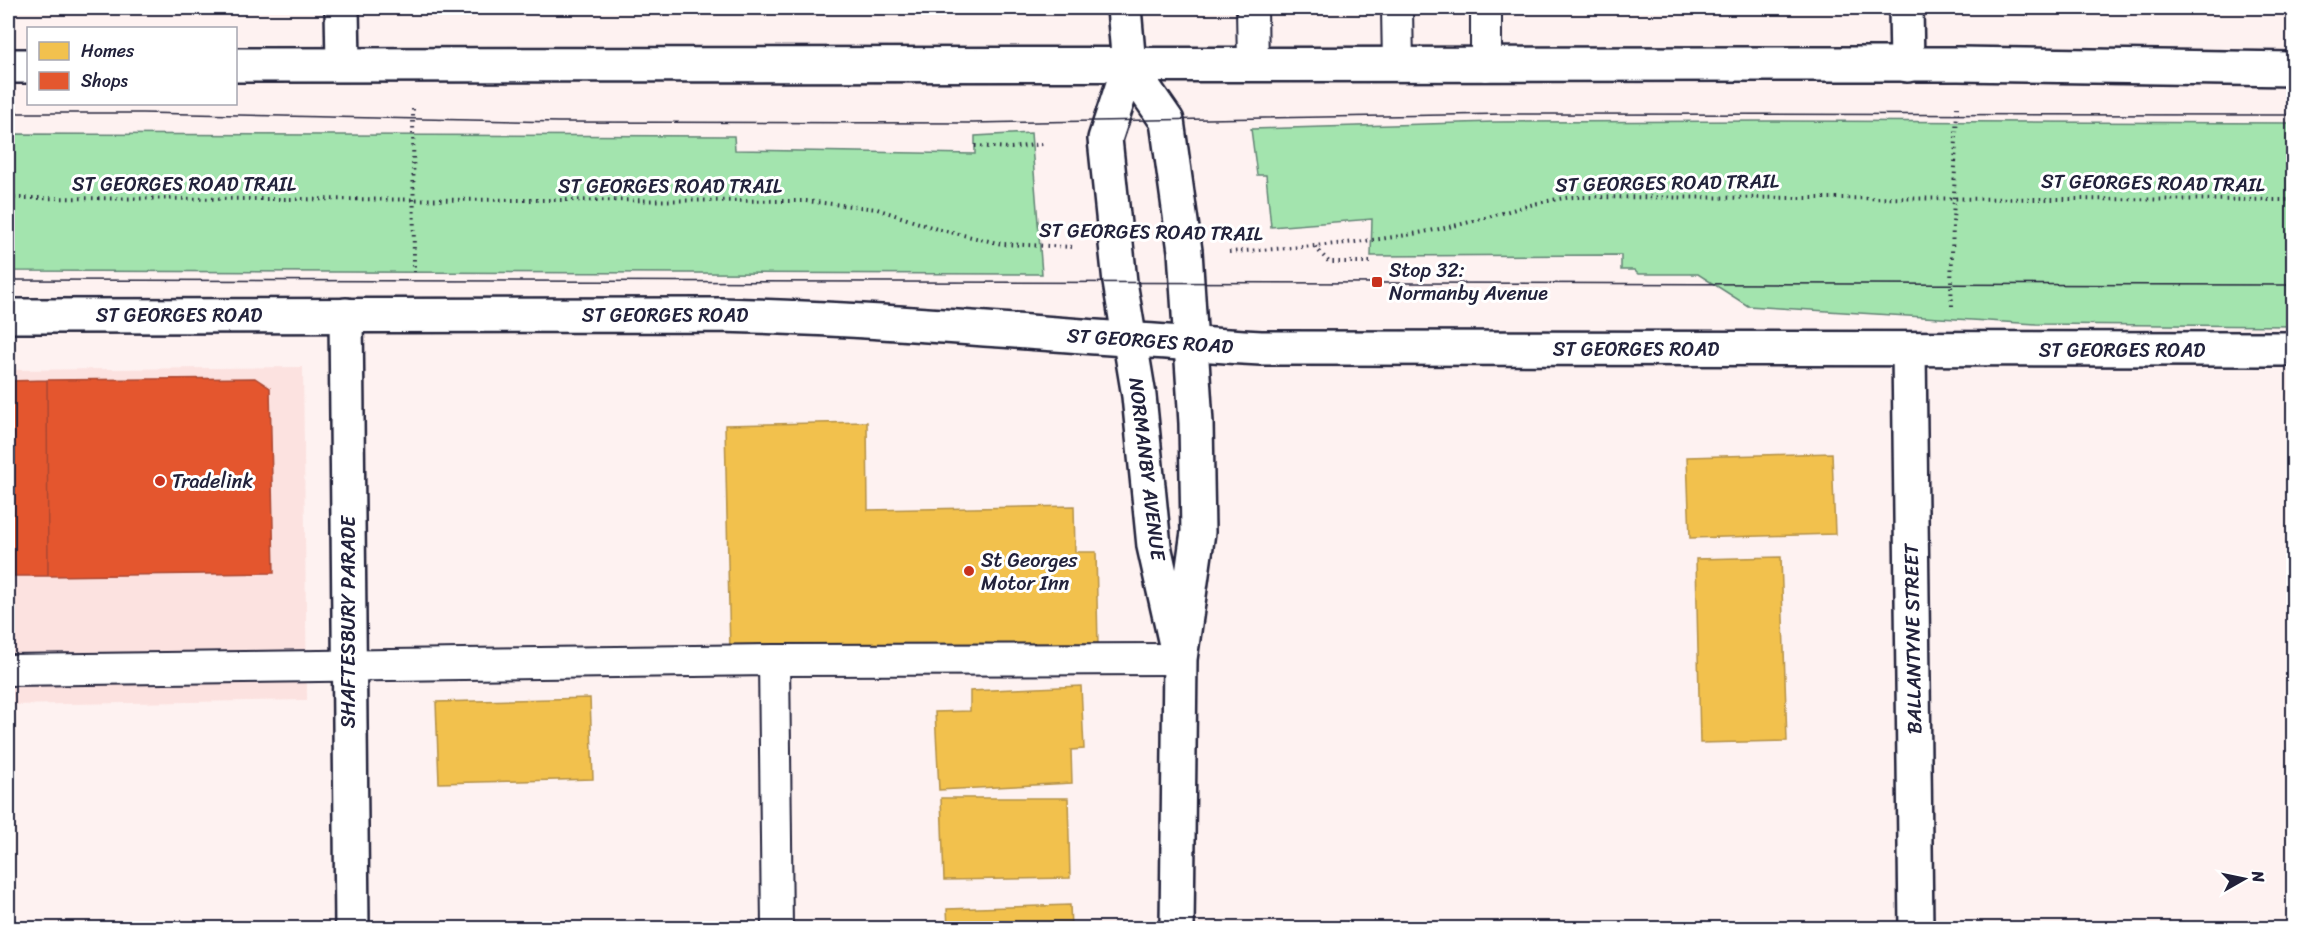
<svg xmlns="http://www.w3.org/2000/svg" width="2301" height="936" viewBox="0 0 2301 936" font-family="Sriracha,sans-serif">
	<rect width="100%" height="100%" fill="#fef2f1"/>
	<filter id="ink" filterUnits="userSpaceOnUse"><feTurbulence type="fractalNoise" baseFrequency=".0167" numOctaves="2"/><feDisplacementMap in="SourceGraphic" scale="12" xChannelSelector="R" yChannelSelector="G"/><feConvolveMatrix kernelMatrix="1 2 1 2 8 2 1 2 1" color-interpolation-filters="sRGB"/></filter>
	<g filter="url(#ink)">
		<path fill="#fce2e0" d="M 303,367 L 307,700 L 8,705 L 8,370 Z"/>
		<path fill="#a3e4ae" stroke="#628374" stroke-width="1.5" d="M 1766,121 L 2293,123 L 2293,326 L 2036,324 L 1748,306 L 1698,274 L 1638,274 L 1634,270 L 1621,270 L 1621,255 L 1371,256 L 1372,219 L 1271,227 L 1266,175 L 1257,175 L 1251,129 L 1494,122 Z
			M 1031,133 L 1042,274 L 8,271 L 8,134 L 734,136 L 735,150 L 975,154 L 975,136 Z"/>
		<path fill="#f2c14e" stroke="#b49148" stroke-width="1.5" d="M 867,422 L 868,510 L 1074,506 L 1075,552 L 1096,552 L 1098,646 L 730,654 L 725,425 Z
			M 1832,453 L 1835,534 L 1690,538 L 1687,457 Z
			M 1781,557 L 1787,741 L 1700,743 L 1696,559 Z
			M 1081,686 L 1084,749 L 1071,750 L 1072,783 L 939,790 L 935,712 L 970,711 L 970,691 Z
			M 590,698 L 593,779 L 439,783 L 436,702 Z
			M 941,798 L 1068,798 L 1070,878 L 944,880 Z
			M 1070,905 L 1071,928 L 948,928 L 947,909 Z"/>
		<path fill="#e4572e" stroke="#aa4732" stroke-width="1.5" d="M 255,378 L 270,388 L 274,573 L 48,576 L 47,380 Z
			M 47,380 L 48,576 L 8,576 L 8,381 Z"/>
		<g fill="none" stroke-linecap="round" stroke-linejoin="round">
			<defs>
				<path id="service" d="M 1252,8 L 1253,65
					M 1397,8 L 1398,65
					M 1486,8 L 1486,66
					M 774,660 L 777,928
					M 8,670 L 774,660 L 1180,659"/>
				<path id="minor" d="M 342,8 L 343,64
					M 1906,8 L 1907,65
					M 346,315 L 352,928
					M 1909,350 L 1916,928"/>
				<path id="secondary" d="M 1124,8 L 1129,66 L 1105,139 L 1120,282 L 1139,396 L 1154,546 L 1175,640
					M 1129,66 L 1167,121 L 1185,251 L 1196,423 L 1198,532 L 1180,659 L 1177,928"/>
				<path id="trunk" d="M 236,65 L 1958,64 L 2294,69
					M 8,66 L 28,66
					M 8,316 L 720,315 C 901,319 1081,338 1261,348 L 2294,349"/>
			</defs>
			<use href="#service" stroke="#22223b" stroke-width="34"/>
			<use href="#minor" stroke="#22223b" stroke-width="38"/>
			<use href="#secondary" stroke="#22223b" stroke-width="38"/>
			<use href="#trunk" stroke="#22223b" stroke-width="38"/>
			<path stroke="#22223b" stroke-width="4" stroke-dasharray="1.5 4.5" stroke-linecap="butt" d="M 413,109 L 414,272
				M 975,146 L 1011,148 L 1043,144
				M 8,198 L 806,201 L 877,209 L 937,229 L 1002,244 L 1074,247
				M 1315,247 L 1329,262 L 1371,262
				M 1229,252 C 1308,247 1389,242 1466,223 C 1502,214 1535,201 1573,197 L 2294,200
				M 1952,306 L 1951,284 L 1957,107"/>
			<use href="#service" stroke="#fff" stroke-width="30"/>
			<use href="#minor" stroke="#fff" stroke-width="33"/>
			<use href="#secondary" stroke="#fff" stroke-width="33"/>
			<use href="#trunk" stroke="#fff" stroke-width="33"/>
			<path stroke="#22223b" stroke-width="1.5" d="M 8,113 L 142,113 L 558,122 L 973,123 L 1504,114 L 2294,115
				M 8,280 L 2294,285"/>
		</g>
	</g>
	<g fill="#c8321e" stroke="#fff" stroke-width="2">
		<rect x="1371" y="276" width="12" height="12" rx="3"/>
		<circle cx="160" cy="481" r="6"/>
		<circle cx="969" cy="571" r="6"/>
	</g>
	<g text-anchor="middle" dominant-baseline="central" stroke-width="6" stroke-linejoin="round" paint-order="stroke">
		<g font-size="20" fill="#22223b" stroke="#fff">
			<text transform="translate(1667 183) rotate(-1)">ST GEORGES ROAD TRAIL</text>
			<text transform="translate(2153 183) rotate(1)">ST GEORGES ROAD TRAIL</text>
			<text x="184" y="184">ST GEORGES ROAD TRAIL</text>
			<text x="670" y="186">ST GEORGES ROAD TRAIL</text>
			<text transform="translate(1151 232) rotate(1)">ST GEORGES ROAD TRAIL</text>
			<text x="179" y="315">ST GEORGES ROAD</text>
			<text x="665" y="315">ST GEORGES ROAD</text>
			<text transform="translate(1150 341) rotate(4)">ST GEORGES ROAD</text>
			<text x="1636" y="349">ST GEORGES ROAD</text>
			<text x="2122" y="350">ST GEORGES ROAD</text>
			<text transform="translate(1147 469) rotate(83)">NORMANBY AVENUE</text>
			<text transform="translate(348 622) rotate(-90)">SHAFTESBURY PARADE</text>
			<text transform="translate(1913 639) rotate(-91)">BALLANTYNE STREET</text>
		</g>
		<g font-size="20" fill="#22223b" stroke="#fff" text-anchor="start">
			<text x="1389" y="270">Stop 32:<tspan x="1389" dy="23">Normanby Avenue</tspan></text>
			<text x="172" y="481">Tradelink</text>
			<text x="981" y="560">St Georges<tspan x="981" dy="23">Motor Inn</tspan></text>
		</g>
	</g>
	<rect width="2301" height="936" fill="none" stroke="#fff" stroke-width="30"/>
	<rect x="15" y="15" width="2271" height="906" fill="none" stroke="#22223b" stroke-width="2" filter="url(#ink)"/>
	<rect x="27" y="27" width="210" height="78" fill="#ffffff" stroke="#a7a7b1" stroke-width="1.5"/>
	<rect x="39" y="42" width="30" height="18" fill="#f2c14e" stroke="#a7a7b1" stroke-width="1.5"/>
	<text x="81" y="57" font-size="18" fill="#22223b">Homes</text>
	<rect x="39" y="72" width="30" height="18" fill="#e4572e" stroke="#a7a7b1" stroke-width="1.5"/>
	<text x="81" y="87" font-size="18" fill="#22223b">Shops</text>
	<g transform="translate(2244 879) rotate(81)" stroke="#ffffff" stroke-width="4.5" paint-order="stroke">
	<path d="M0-4.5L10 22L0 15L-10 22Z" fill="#22223b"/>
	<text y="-9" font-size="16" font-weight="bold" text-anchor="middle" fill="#22223b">N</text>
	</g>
</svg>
